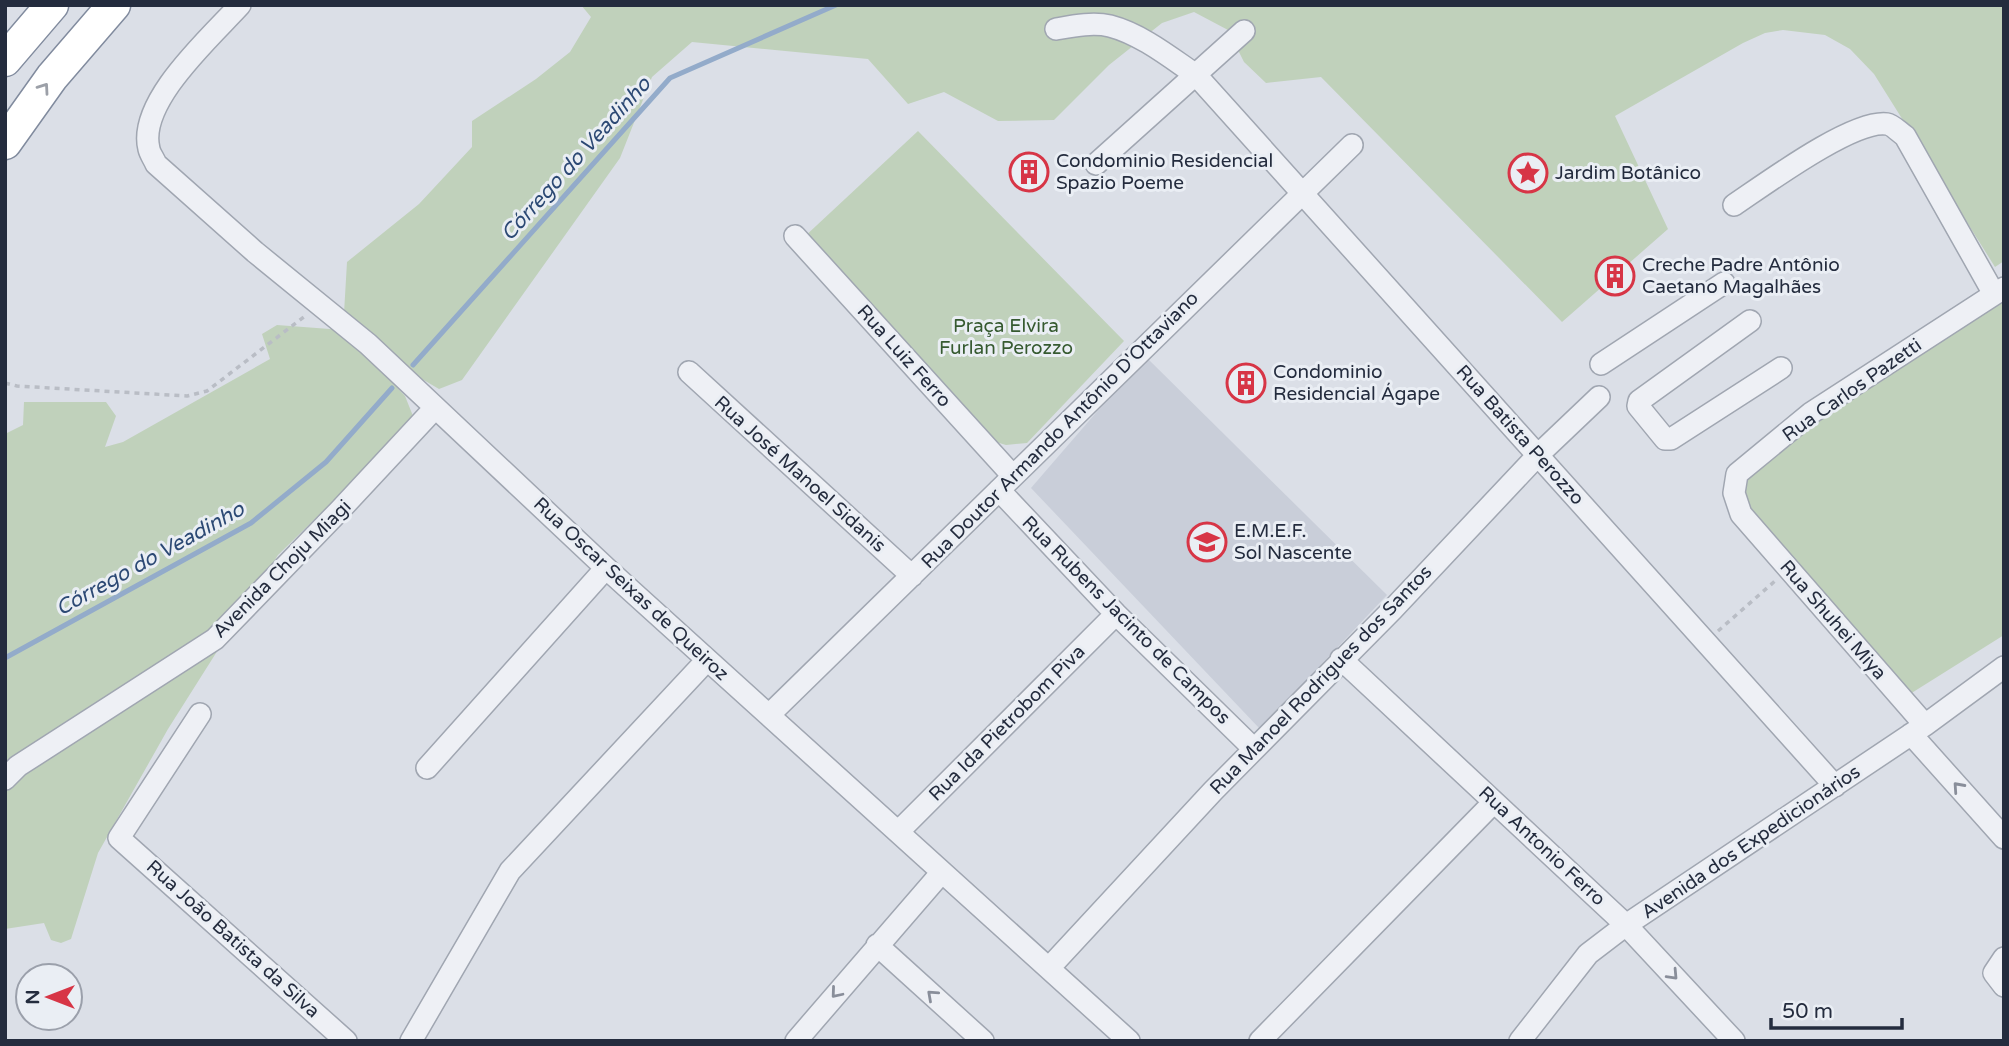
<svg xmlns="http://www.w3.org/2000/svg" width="2009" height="1046" viewBox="0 0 2009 1046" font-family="'Varela Round',sans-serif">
	<rect width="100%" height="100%" fill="#dbdfe7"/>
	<path fill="#c9ced9" d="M 1145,356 L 1387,595 L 1260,729 L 1031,488 Z"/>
	<path fill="#c0d1bb" d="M 581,5 L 2004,5 L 2004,261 L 1995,267 L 1874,74 L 1850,49 L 1825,35 L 1783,30 L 1765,33 L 1743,43 L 1615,116 L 1668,229 L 1562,322 L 1321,77 L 1266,83 L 1244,62 L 1228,30 L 1194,12 L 1162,23 L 1109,65 L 1054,120 L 998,121 L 944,92 L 908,104 L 868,59 L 692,42 L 652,77 L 620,158 L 462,380 L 439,389 L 398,365 L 377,366 L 405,396 L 415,421 L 278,555 L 168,729 L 98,853 L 71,939 L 61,943 L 51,940 L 44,923 L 5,929 L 5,434 L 23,425 L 24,402 L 106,402 L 116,416 L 105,447 L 123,442 L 270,359 L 262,334 L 277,325 L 343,330 L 347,262 L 419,204 L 472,147 L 472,121 L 536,79 L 570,52 L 591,17 Z
		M 918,131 L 1124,341 L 1027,443 L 1006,445 L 996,442 L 802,239 Z
		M 2004,289 L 2004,635 L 1910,694 L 1749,513 L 1741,494 L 1742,475 Z"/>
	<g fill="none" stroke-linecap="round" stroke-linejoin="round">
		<path stroke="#93abca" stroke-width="5" d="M 413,365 L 670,78 L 836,5
			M 5,658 L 251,523 L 326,462 L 392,388"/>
		<defs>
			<path id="minor" d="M 240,5 C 211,37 137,102 149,149 C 150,154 154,159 156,164 L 255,252 L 368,344 L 606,568 L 1129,1041
				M 1056,29 C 1073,26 1093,22 1110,26 C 1141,34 1171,58 1196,75 L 1835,786
				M 1096,164 L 1244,31
				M 1734,205 C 1764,185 1853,119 1887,124 C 1893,125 1899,132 1905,136 L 1994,294
				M 795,236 L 1013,476
				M 1750,321 L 1639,401 L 1638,406 L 1665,439 L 1671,439 L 1781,368
				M 1601,364 L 1724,283
				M 689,372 L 912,576
				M 999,490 L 1116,614 L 1254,749
				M 1341,659 L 1626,925 L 1734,1041
				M 200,714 L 119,838 L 346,1041
				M 769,715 L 1352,145
				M 1925,725 L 1741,514 L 1734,493 L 1737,474 L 1811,413 L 2004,288
				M 1911,734 L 2004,838
				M 427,768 L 606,568
				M 5,779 L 18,766 L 215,639 L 340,510 L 435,408
				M 898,832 L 1116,614
				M 877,945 L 983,1041
				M 2004,958 L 1994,973 L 2004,986
				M 1049,968 L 1213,791 L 1393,609 L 1538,455 L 1599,397
				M 411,1041 L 510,871 L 707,660
				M 796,1041 L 942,872
				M 1260,1041 L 1494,802
				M 1520,1041 L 1588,954 L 1626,925 L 1925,725 L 2004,667"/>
			<path id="highway" d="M 5,60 L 52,5
				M 5,143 L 52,77 L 114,5"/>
		</defs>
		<use href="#minor" stroke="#a0a6b1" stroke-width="24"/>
		<use href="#highway" stroke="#818b9e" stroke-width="35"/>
		<path stroke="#b9bdc5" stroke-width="3.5" stroke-dasharray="5 5" stroke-linecap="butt" d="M 5,383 L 17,386 L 187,396 L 207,391 L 305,316
			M 1718,631 L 1775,581"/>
		<use href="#minor" stroke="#eef0f5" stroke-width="21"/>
		<use href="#highway" stroke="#fff" stroke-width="32"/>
	</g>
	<defs><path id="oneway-chevron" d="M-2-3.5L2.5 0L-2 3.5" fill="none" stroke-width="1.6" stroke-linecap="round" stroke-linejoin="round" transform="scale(1.75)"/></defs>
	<use stroke="#9ca0a8" href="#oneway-chevron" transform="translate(44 88) rotate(-55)"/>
	<g stroke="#898e9a">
		<use href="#oneway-chevron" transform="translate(1958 787) rotate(-132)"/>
		<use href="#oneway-chevron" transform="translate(1673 975) rotate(47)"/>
		<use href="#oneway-chevron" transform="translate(836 993) rotate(130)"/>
		<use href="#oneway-chevron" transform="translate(932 995) rotate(-138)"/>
	</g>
	<defs>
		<symbol id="building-ring" viewBox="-11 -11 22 22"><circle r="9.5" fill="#eaeef4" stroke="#d73546" stroke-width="1.5"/><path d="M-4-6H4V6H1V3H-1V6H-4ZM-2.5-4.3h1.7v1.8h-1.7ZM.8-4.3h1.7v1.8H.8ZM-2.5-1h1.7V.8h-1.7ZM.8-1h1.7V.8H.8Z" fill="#d73546"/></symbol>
		<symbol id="sight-ring" viewBox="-11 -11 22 22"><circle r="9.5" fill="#eaeef4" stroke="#d73546" stroke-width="1.5"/><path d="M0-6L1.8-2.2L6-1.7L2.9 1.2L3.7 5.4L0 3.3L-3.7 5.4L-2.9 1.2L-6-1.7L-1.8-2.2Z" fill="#d73546"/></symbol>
		<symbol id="school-ring" viewBox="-11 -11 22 22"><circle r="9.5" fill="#eaeef4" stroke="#d73546" stroke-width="1.5"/><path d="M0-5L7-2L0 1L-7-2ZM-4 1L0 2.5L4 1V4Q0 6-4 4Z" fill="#d73546"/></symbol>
	</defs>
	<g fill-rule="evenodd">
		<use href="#building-ring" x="1007" y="150" width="44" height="44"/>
		<use href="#sight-ring" x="1506" y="151" width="44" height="44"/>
		<use href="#building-ring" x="1593" y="254" width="44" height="44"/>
		<use href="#building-ring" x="1224" y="361" width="44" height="44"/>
		<use href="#school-ring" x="1185" y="520" width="44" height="44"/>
	</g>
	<g text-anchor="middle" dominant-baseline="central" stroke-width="6" stroke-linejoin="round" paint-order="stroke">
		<g font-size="19" fill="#242c3e" stroke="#eaeef4" text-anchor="start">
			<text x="1056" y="161">Condominio Residencial<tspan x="1056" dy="22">Spazio Poeme</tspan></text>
			<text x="1555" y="173">Jardim Botânico</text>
			<text x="1642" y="265">Creche Padre Antônio<tspan x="1642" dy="22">Caetano Magalhães</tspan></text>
			<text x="1273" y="372">Condominio<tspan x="1273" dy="22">Residencial Ágape</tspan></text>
			<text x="1234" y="531">E.M.E.F.<tspan x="1234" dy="22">Sol Nascente</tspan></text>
		</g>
		<g font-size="19" fill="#365a30" stroke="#eaeef4">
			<text x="1006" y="326">Praça Elvira<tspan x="1006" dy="22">Furlan Perozzo</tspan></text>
		</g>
		<g font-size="19" fill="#242c3e" stroke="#eaeef4">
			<text transform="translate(904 356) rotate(48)">Rua Luiz Ferro</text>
			<text transform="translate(1852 390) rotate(-35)">Rua Carlos Pazetti</text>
			<text transform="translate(1060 430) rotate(-45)">Rua Doutor Armando Antônio D'Ottaviano</text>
			<text transform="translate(1520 435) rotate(48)">Rua Batista Perozzo</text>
			<text transform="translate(800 474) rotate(42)">Rua José Manoel Sidanis</text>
			<text transform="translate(282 569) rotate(-45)">Avenida Choju Miagi</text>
			<text transform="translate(631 589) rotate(43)">Rua Oscar Seixas de Queiroz</text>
			<text transform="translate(1126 620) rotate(45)">Rua Rubens Jacinto de Campos</text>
			<text transform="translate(1833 620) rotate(49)">Rua Shuhei Miya</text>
			<text transform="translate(1321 680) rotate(-46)">Rua Manoel Rodrigues dos Santos</text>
			<text transform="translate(1007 723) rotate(-45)">Rua Ida Pietrobom Piva</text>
			<text transform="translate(1751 842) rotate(-34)">Avenida dos Expedicionários</text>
			<text transform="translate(1542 846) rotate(43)">Rua Antonio Ferro</text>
			<text transform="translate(233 939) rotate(42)">Rua João Batista da Silva</text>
		</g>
		<g font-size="21" font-style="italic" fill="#2c4974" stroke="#eaeef4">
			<text transform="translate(576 159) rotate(-48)">Córrego do Veadinho</text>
			<text transform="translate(150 559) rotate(-29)">Córrego do Veadinho</text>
		</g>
	</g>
	<rect width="2009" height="1046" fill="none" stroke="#242c3e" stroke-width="14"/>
	<g transform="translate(49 997) rotate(270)"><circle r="33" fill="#eaeef4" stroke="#9ba0ab" stroke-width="2"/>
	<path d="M0-5L12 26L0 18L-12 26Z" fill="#d73546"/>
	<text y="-10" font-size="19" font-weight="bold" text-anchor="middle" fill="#242c3e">N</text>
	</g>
	<path d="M1771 1018v10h131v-10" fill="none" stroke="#242c3e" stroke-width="3.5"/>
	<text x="1782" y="1018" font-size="21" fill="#242c3e" stroke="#eaeef4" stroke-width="5" paint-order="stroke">50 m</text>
</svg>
